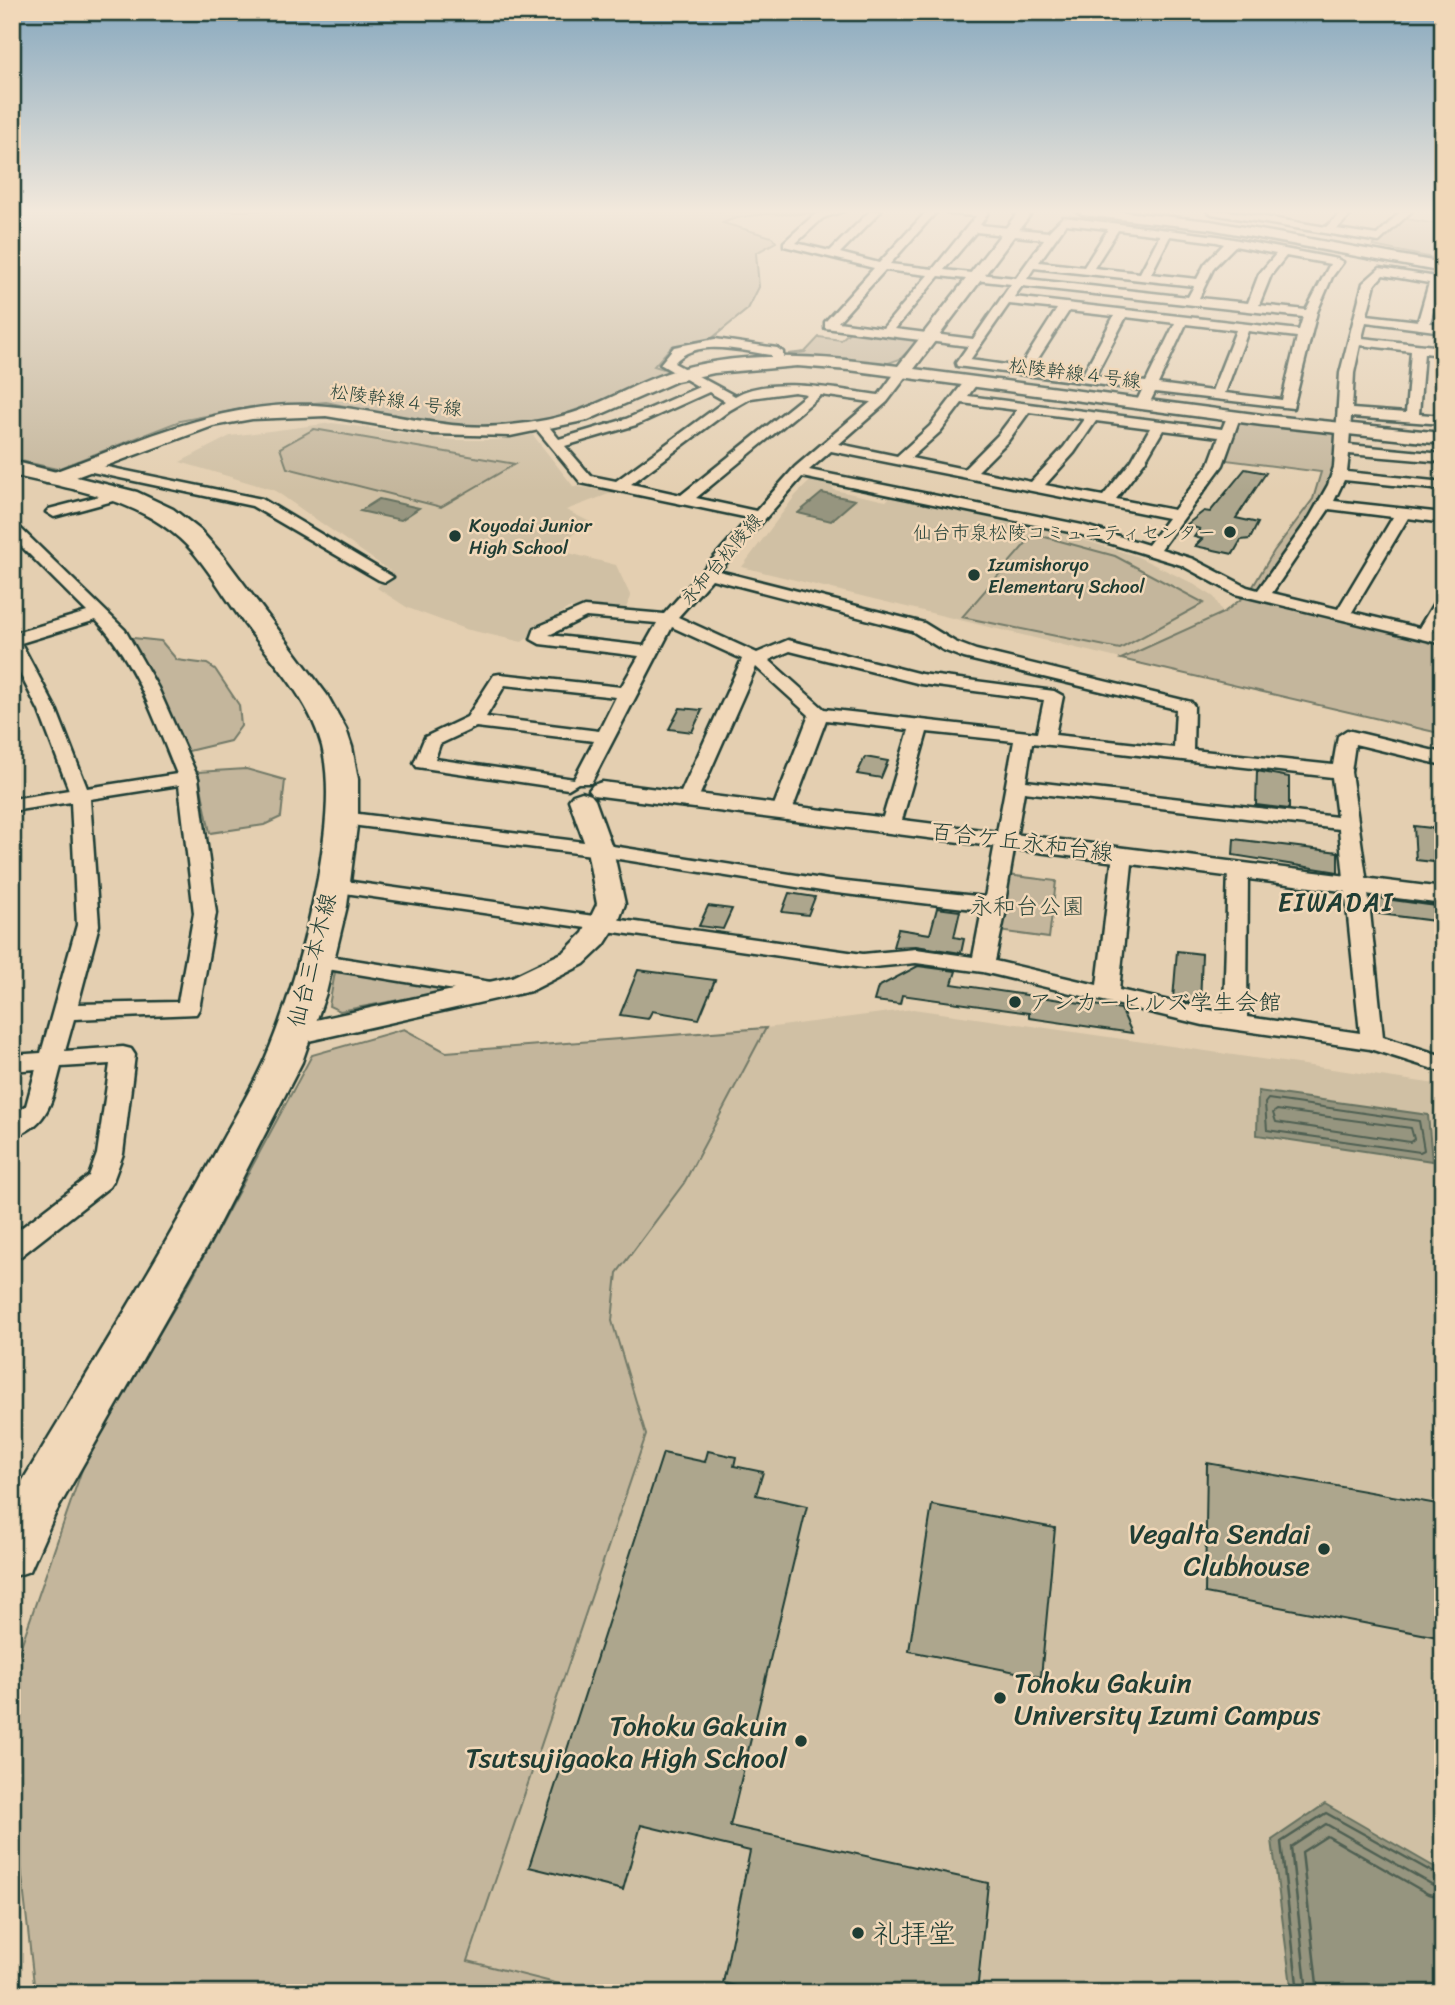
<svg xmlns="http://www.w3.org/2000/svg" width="1455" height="2005" viewBox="0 0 1455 2005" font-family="Sriracha,'Klee One',sans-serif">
	<rect width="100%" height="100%" fill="#e4cfb1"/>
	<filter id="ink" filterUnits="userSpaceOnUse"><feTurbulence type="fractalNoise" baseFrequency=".0143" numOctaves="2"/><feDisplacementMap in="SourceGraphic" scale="14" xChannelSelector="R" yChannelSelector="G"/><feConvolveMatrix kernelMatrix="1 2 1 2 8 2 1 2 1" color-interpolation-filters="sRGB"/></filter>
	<g filter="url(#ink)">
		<path fill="#d0c0a4" d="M 332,423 L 453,440 L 497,440 L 533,435 L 573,486 L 614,492 L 566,510 L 590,522 L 553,549 L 616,565 L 631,597 L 624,612 L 568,608 L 522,642 L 465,629 L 408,608 L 377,588 L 390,571 L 274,490 L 180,462 L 230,436 Z
			M 811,480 L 832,484 L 834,490 L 886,501 L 891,496 L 1024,526 L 1036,526 L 1136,556 L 1190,582 L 1214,597 L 1223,613 L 1136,655 L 1121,659 L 742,567 L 795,496 Z
			M 913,1009 L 1443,1085 L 1443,1993 L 595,1993 L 468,1961 L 646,1436 L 612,1321 L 617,1273 L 684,1183 L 766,1028 Z"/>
		<path fill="#c4b69c" stroke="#727a68" stroke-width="2" d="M 12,211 L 826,211 C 792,219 754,208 723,223 L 772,237 L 776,242 L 756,253 L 759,287 L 748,309 L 711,339 L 671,347 L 654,366 L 677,373 L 565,414 L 528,424 L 480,427 L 432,425 L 326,402 L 242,409 L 180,421 L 57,469 L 12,459 Z
			M 1400,218 L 1443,225 L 1443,256 L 1438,259 L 1373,246 Z
			M 854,328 L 922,337 L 900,359 L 883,365 L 789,357 L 789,354 L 805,352 L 819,337 L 841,340 Z
			M 1234,416 L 1342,429 L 1341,467 L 1262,596 L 1443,639 L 1443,734 L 1121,659 L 1223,613 L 1249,593 L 1274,551 L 1313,499 L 1321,472 L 1218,459 Z
			M 314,429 L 515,464 L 441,507 L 287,468 L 280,448 Z
			M 1034,534 L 1115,556 L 1204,603 L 1120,649 L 962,617 Z
			M 124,637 L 161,641 L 177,660 L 207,664 L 215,669 L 239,705 L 241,726 L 230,741 L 184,752 Z
			M 246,769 L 285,780 L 281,817 L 264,825 L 210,833 L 198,772 Z
			M 1007,875 L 1056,881 L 1049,938 L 998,931 Z
			M 335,972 L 440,986 L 442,992 L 340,1011 L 329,1006 Z
			M 766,1028 L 684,1183 L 617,1273 L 612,1321 L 646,1435 L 468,1961 L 595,1993 L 35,1993 L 12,1787 L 12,1672 L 86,1458 L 191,1280 L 312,1055 L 404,1029 L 446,1052 Z"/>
		<path fill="#96957f" stroke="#667261" stroke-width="2" d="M 822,493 L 855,500 L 831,521 L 798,513 Z
			M 379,499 L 419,508 L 401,520 L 360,511 Z
			M 1258,1091 L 1428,1115 L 1432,1161 L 1257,1135 Z
			M 1325,1804 L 1443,1872 L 1443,1993 L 1292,1993 L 1272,1840 Z"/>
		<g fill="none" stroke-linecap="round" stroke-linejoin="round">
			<path stroke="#4f6052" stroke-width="2" d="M 1268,1099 L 1419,1121 L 1424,1150 L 1420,1152 L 1267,1130 L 1265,1103 Z
				M 1277,1110 L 1411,1128 L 1414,1139 L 1410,1142 L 1276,1122 L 1273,1113 Z"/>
			<path stroke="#4f6052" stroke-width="2.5" d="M 1298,1993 L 1281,1842 L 1326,1813 L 1443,1878
				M 1307,1993 L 1291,1847 L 1326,1824 L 1433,1885 L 1443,1886
				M 1318,1993 L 1302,1852 L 1327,1836 L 1428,1894 L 1443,1897"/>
		</g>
		<path fill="#ada68d" stroke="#1f3d34" stroke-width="2" d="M 1245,469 L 1266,473 L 1236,518 L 1258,523 L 1250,539 L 1241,540 L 1233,554 L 1195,546 L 1202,539 L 1194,537 L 1200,529 L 1186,525 L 1204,511 L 1210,512 Z
			M 680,708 L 702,710 L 692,732 L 669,729 Z
			M 865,757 L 888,761 L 881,778 L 857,774 Z
			M 1257,771 L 1289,777 L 1289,809 L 1256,805 Z
			M 1414,826 L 1440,829 L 1443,863 L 1416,860 Z
			M 1234,839 L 1338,852 L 1338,872 L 1233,855 Z
			M 789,893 L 815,897 L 808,915 L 782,912 Z
			M 1371,897 L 1443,907 L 1443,922 L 1373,913 Z
			M 708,906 L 732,909 L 723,929 L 699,926 Z
			M 937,908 L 960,911 L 954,937 L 964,939 L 961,953 L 916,946 L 893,947 L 898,929 L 930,934 Z
			M 1177,951 L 1202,954 L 1200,1005 L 1173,999 Z
			M 918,966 L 956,971 L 952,984 L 1121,1009 L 1132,1033 L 1029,1018 L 1029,1013 L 902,995 L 900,1004 L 874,1001 L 878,987 Z
			M 638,970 L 715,980 L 699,1019 L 652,1011 L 648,1019 L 620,1015 Z
			M 708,1451 L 736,1457 L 734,1466 L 763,1472 L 756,1495 L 807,1506 L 730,1826 L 988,1883 L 977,1993 L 766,1993 L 723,1983 L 750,1851 L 641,1825 L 623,1890 L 529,1867 L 663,1453 L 705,1462 Z
			M 1207,1463 L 1443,1505 L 1443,1638 L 1205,1593 Z
			M 932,1505 L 1055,1528 L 1041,1677 L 909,1651 Z"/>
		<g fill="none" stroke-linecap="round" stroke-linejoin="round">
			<defs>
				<path id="minor" d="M 828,211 L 844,211 L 823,218 L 796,243 L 830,251 L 870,211 L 881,211 L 840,253 L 879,263 L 927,211 L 937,211 L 890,264 L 933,269 L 976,216 L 950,214 L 945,211 L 986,211 L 988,213 L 980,225 L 1048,232 L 1063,217 L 1217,236 L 1337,259 L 1343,262 L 1332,277 L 1317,312 L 1293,408 L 1155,392 L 1148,406 L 1143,407 L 1136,403 L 1142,390 L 957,366 L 956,363 L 968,346 L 825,328 L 825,322 L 874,268 L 784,246 L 784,242 L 815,214 ZM 1066,224 L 1108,229 L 1084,267 L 1039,262 ZM 1118,230 L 1160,235 L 1140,273 L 1094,268 ZM 976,232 L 1044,239 L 1016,278 L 944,270 ZM 1170,236 L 1217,242 L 1224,244 L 1205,264 L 1197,279 L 1151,274 ZM 1235,246 L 1276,254 L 1259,274 L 1248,303 L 1199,298 L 1214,267 ZM 1286,256 L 1330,264 L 1306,310 L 1259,305 L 1271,275 ZM 1034,268 L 1194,286 L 1188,297 L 1027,279 ZM 885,270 L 928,275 L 883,328 L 838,322 ZM 939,276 L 1011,284 L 973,339 L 895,329 ZM 1022,286 L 1303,317 L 1299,330 L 1014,297 ZM 1009,304 L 1057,309 L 1020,367 L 970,360 ZM 1069,311 L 1114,316 L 1083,374 L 1032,368 ZM 1126,317 L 1175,323 L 1146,382 L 1095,376 ZM 1186,324 L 1236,330 L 1212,391 L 1158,384 ZM 1248,331 L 1297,337 L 1282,400 L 1225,393 Z
					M 1207,211 L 1228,211 L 1326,227 L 1343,211 L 1354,211 L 1337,229 L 1377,235 L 1401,211 L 1412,211 L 1379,242 L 1212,214 Z
					M 1380,268 L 1443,278 L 1443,285 L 1440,285 L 1430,323 L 1443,324 L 1443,332 L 1366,322 L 1362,338 L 1443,347 L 1443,355 L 1424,353 L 1419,414 L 1443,416 L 1443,424 L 1351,417 L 1349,445 L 1443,454 L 1443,462 L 1349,454 L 1347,472 L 1443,482 L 1443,490 L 1344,480 L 1334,501 L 1443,513 L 1443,523 L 1408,518 L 1352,612 L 1419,628 L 1437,598 L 1443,597 L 1443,617 L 1434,632 L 1443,634 L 1443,644 L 1235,594 L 1181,565 L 1079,534 L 802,477 L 719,571 L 924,623 L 955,642 L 976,650 L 1191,702 L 1194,706 L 1193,750 L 1333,765 L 1338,736 L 1347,730 L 1443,753 L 1443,765 L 1355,744 L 1351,772 L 1367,883 L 1383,1037 L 1443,1056 L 1443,1072 L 1370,1049 L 1203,1025 L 983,972 L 916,963 L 863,968 L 331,891 L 324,889 L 321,885 L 324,881 L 331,879 L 863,954 L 916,949 L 973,957 L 982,910 L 828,892 L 600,856 L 343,824 L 336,822 L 333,818 L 336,814 L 343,812 L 600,844 L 828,880 L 985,897 L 1014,741 L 927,732 L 900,827 L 897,831 L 883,831 L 880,827 L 909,730 L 826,720 L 791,813 L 788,817 L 774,817 L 771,813 L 809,715 L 756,667 L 697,801 L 687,807 L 680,805 L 677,801 L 742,659 L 672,627 L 591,783 L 578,783 L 568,789 L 417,767 L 414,763 L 425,737 L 467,717 L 494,675 L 500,674 L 621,687 L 639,656 L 540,644 L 531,639 L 535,628 L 584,607 L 664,614 L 749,518 L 581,483 L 534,426 L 541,422 L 546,423 L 559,439 L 626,419 L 699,387 L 660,364 L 674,347 L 715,339 L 777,348 L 783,352 L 783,362 L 777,366 L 771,362 L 771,355 C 741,351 696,337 674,363 L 735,396 C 770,375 839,390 879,395 L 898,369 L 908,369 L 910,372 L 887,402 L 839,444 L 897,456 L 930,426 L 964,382 L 969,381 L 976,385 L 968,396 L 1222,429 L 1227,417 L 1232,416 L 1239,420 L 1223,465 L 1161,549 L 1193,559 L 1247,587 L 1258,590 L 1310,517 L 1328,485 L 1334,467 L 1340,373 L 1363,283 ZM 1383,275 L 1429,283 L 1418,321 L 1367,315 L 1375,284 ZM 1360,345 L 1411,351 L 1406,413 L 1352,409 L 1354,373 ZM 709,392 L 725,401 L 616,481 L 591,476 L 565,446 L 636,425 ZM 794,392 L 807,394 L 681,495 L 631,484 L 730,410 L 751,398 ZM 821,395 L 871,402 L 795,467 L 756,511 L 696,498 ZM 962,403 L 1017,410 L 998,435 L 964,469 L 911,458 L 940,432 ZM 1029,412 L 1084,419 L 1064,447 L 1031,482 L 978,471 L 1008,441 ZM 1096,421 L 1150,428 L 1132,460 L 1103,496 L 1045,485 L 1074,453 ZM 1163,430 L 1219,437 L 1209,464 L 1174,510 L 1116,499 L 1145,461 ZM 831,451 L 1168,518 L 1148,545 L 1082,525 L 809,470 ZM 1329,509 L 1393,517 L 1338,609 L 1272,593 ZM 712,579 L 912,631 L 943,650 L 964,658 L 1176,709 L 1174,748 L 1055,735 L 1063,696 L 1054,691 L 921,674 L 788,640 L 757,653 L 678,617 ZM 586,617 L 657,623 L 644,646 L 549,635 ZM 790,651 L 921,684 L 1044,700 L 1037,733 L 824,709 L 769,660 ZM 505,685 L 616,697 L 599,731 L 486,717 ZM 476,727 L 594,741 L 574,779 L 435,759 L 440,744 ZM 1032,743 L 1332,777 L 1337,817 L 1026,781 ZM 1024,792 L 1339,829 L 1360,1033 L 1247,1017 L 1248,868 L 1245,864 L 1231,864 L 1228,868 L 1224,1013 L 1119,990 L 1133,854 L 1130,850 L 1116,850 L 1113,854 L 1097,985 L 995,961 L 1007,905 L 1005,902 Z
					M 83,462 L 262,499 L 393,577 L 385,582 L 379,580 L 252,506 L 78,469 L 76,466 L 78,463 Z
					M 119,491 L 126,495 L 124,498 L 54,517 L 46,512 L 49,509 Z
					M 12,523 L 17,525 L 125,630 L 158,688 L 198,778 L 216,913 L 199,1009 L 196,1014 L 74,1019 L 65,1051 L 123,1047 L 131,1049 L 135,1055 L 123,1154 L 113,1181 L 109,1187 L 21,1256 L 12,1259 L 12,1235 L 89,1176 L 97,1154 L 110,1064 L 61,1067 C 52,1100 49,1126 12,1137 L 12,1116 L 26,1106 L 36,1069 L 12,1071 L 12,1055 L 41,1053 L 77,925 L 71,802 L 12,811 L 12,799 L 69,790 L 39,711 L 12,658 L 12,634 L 87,612 L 12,537 ZM 96,620 C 136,661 155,722 177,774 L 87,788 L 57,711 L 21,643 ZM 179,785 L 194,913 L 178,1002 L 78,1004 L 99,925 L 90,799 Z
					M 317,954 L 497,983 L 505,985 L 508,990 L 505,995 L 497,997 L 309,966 L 306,961 L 309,956 Z"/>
				<path id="tertiary" d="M 1019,211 L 1033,211 L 914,369 L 1262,415 L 1443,433 L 1443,444 L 1262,425 L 849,370 L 797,366 L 714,373 L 677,381 L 588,420 L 510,436 L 433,434 L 326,416 L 252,419 L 213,426 L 60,483 L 46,483 L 43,479 L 46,475 C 137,442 228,397 327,406 C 388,411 449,433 511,425 C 533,423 559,418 579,411 C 609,400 637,383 667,373 C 741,349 823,356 898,366 Z
					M 1076,211 L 1116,211 L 1210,221 L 1443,263 L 1443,272 L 1210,229 L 1083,215 Z
					M 602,782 L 1443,888 L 1443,904 L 593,795 L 589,790 L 593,785 Z
					M 582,792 L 591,795 L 595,800 L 613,850 L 625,904 L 618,923 L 604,945 L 584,964 L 531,991 L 295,1044 L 284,1041 L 280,1034 L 284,1027 L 512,977 L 564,952 L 583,933 L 597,904 L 587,850 L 569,800 L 573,795 Z"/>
				<path id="primary" d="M 12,461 L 137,492 L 173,509 L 200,530 L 223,556 L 327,695 L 346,729 L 352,747 L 358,779 L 358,818 L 347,906 L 326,993 L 302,1062 L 209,1243 L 55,1514 L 30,1571 L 12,1577 L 12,1499 L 17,1490 C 83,1380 151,1272 212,1159 C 229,1126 250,1093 265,1059 C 290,1001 306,939 318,878 C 325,836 332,788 322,746 C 310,701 276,665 249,630 C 230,605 214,577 194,553 C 147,499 78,491 12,475 Z"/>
			</defs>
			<use href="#minor" stroke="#1f3d34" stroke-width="5"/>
			<use href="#tertiary" stroke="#1f3d34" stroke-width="5"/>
			<use href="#primary" stroke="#1f3d34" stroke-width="5"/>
			<use href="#minor" fill="#f1d8b9" fill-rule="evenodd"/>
			<use href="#tertiary" fill="#f1d8b9" fill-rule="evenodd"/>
			<use href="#primary" fill="#f1d8b9" fill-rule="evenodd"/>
		</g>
	</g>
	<linearGradient id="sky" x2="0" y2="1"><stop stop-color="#87a8be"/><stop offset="0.43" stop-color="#f3e9dc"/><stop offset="1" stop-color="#f3e9dc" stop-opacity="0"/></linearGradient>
	<rect width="1455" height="491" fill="url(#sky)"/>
	<g fill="#1f3d34" stroke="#f1d8b9" stroke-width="2.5">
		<circle cx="1230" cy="532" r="7"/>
		<circle cx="455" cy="536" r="7"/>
		<circle cx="974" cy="575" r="7"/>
		<circle cx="1015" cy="1002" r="7"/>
		<circle cx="1324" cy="1549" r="7"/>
		<circle cx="1000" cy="1698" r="7"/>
		<circle cx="801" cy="1741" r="7"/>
		<circle cx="858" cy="1933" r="7"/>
	</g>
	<g text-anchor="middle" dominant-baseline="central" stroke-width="5" stroke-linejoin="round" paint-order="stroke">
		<g font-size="19" fill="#1f3d34" stroke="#f1d8b9">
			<text transform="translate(1075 373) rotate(7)">松陵幹線４号線</text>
			<text transform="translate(396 400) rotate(8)">松陵幹線４号線</text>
			<text transform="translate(721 559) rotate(-49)">永和台松陵線</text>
		</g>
		<g font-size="19" fill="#1f3d34" stroke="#f1d8b9" text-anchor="start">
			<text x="469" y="525">Koyodai Junior<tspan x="469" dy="22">High School</tspan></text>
			<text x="1216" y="532" text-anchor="end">仙台市泉松陵コミュニティセンター</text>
			<text x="988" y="564">Izumishoryo<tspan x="988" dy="22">Elementary School</tspan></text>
		</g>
		<g font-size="23" fill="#1f3d34" stroke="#f1d8b9">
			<text transform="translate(1022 842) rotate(7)">百合ケ丘永和台線</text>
			<text transform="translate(312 960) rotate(-76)">仙台三本木線</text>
		</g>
		<g font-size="23" fill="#30493e" stroke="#f1d8b9">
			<text x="1027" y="906">永和台公園</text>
		</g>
		<g font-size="23" fill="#1f3d34" stroke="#f1d8b9" text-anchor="start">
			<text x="1029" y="1002">アンカーヒルズ学生会館</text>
		</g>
		<g font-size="26" letter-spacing="2" fill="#1f3d34" stroke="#f1d8b9">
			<text x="1336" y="902">EIWADAI</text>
		</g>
		<g font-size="28" fill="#1f3d34" stroke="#f1d8b9" text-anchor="end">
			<text x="1310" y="1533">Vegalta Sendai<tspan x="1310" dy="32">Clubhouse</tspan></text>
			<text x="1014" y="1682" text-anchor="start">Tohoku Gakuin<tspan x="1014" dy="32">University Izumi Campus</tspan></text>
			<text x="787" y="1725">Tohoku Gakuin<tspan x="787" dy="32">Tsutsujigaoka High School</tspan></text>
			<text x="872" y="1933" text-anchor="start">礼拝堂</text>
		</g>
	</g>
	<rect width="1455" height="2005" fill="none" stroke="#f1d8b9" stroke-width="42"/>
	<rect x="21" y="21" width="1413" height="1963" fill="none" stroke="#1f3d34" stroke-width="2.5" filter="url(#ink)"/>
</svg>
